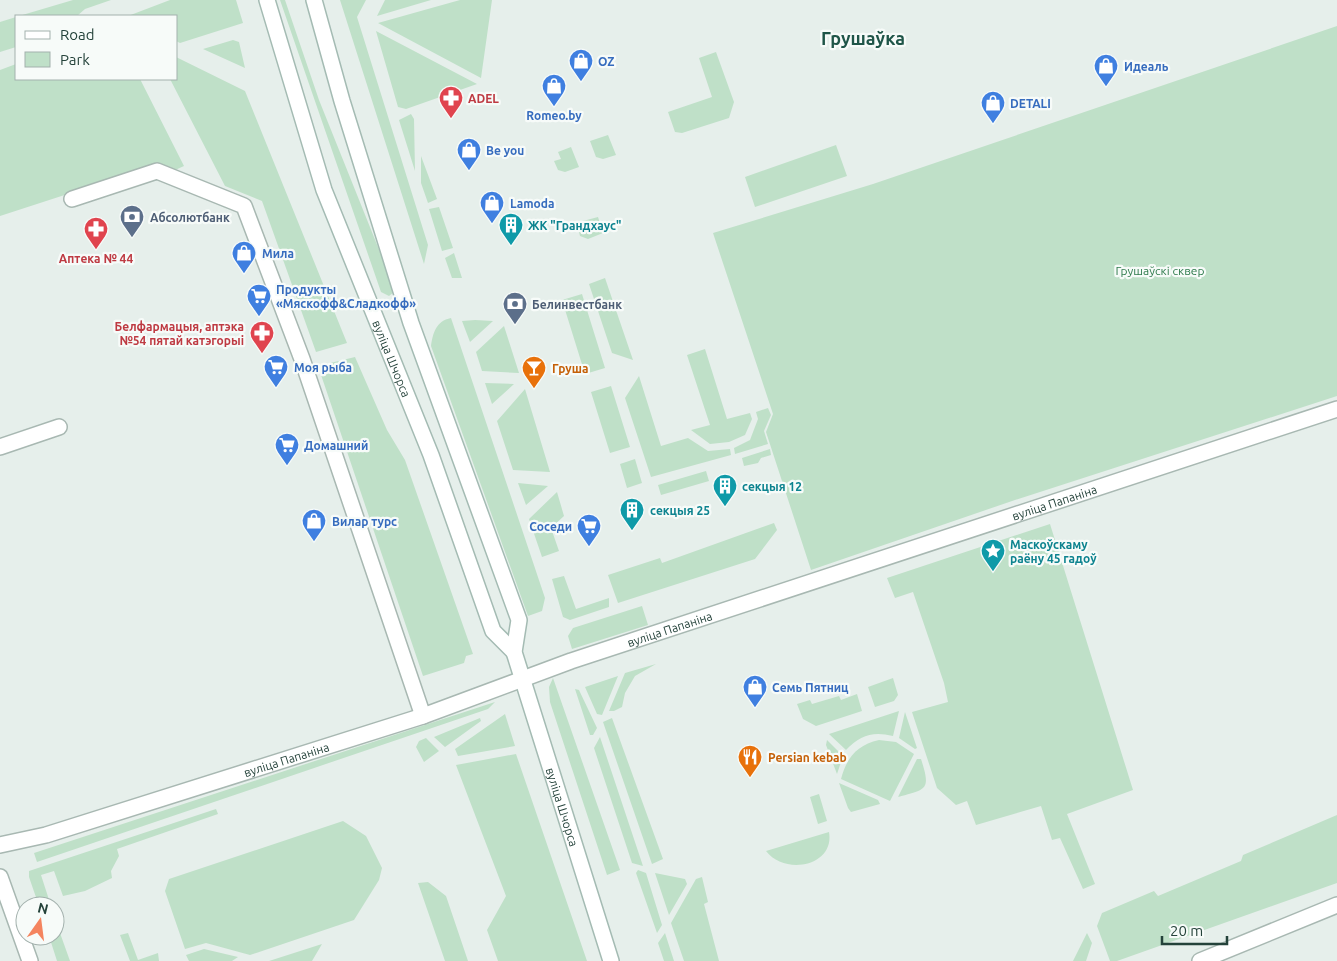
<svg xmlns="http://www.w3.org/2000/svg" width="1337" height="961" viewBox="0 0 1337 961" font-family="Ubuntu,sans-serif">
	<rect width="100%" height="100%" fill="#e6efeb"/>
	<path fill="#bfe0c8" d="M 73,0 L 111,0 L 85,9 L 77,16 L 19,16 Z
		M 170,0 L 236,0 L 243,23 L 180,43 L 176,41 L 176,16 L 128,16 Z
		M 280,0 L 285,0 L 319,100 L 394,287 L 394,292 L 389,296 L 381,292 Z
		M 340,0 L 366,0 L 357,17 L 428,245 L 424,264 Z
		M 385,0 L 431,0 L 377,16 Z
		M 460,0 L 492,0 L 481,78 L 378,23 Z
		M 16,17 L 16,47 L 0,52 L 0,22 Z
		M 1337,26 L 1337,396 L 1015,500 L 811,570 L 766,432 L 773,414 L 713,233 L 873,184 Z
		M 376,31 L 477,84 L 406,109 L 398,107 Z
		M 233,40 L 239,42 L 245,68 L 203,49 Z
		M 716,52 L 734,102 L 729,118 L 682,133 L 675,132 L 668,112 L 712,97 L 699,58 Z
		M 176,57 L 245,91 L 347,343 L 316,352 L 262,201 L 225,186 L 170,79 L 176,79 Z
		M 16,64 L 16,79 L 140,79 L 184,166 L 173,171 L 160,164 L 0,216 L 0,70 Z
		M 411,114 L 414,119 L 415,171 L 399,120 Z
		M 608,135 L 616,155 L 603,159 L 596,157 L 590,141 Z
		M 836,145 L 847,176 L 755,207 L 745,177 Z
		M 571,147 L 579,167 L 565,172 L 558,170 L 554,161 L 561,159 L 558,152 Z
		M 421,156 L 437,199 L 428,203 L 421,183 Z
		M 439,207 L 453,248 L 442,251 L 429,209 Z
		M 598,217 L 603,233 L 588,239 L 580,236 L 578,228 L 583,221 Z
		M 454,253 L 462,278 L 452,278 L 445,258 Z
		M 605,278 L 633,360 L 612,353 L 589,284 Z
		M 582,294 L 605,368 L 585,374 L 562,300 Z
		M 451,318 L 545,598 L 542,611 L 528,616 L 431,346 C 433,333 436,321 451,318 Z
		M 475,320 L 493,321 L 470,342 L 462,321 Z
		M 504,326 L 519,373 L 482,371 L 476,352 Z
		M 705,349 L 727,419 L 750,413 L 752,419 L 745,435 L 729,442 L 710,444 L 691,430 L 710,425 L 687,355 Z
		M 355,357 L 387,430 L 405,460 L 473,654 L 466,656 L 464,663 L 423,676 L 318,366 Z
		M 639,376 L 661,446 L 688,438 L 708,451 L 730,449 L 731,455 L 651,477 L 625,398 Z
		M 485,383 L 514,384 L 492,404 Z
		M 611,386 L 630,447 L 610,453 L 591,392 Z
		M 525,389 L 550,472 L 513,470 L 497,421 Z
		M 768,408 L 771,415 L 764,431 L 768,444 L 735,454 L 734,448 L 750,440 L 758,419 L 756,412 Z
		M 770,449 L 771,455 L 761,458 L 758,463 L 744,466 L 742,458 Z
		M 635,459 L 642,483 L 627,488 L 620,464 Z
		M 706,471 L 709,481 L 661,495 L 658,485 Z
		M 518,483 L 548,486 L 526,505 Z
		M 557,492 L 564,516 L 551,528 L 559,551 L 542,557 L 529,519 Z
		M 774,523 L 777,530 L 755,559 L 618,603 L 608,575 L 660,558 L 662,563 Z
		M 1050,524 L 1133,790 L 1067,814 L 1095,884 L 1083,889 L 1060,838 L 1052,840 L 1041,806 L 976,825 L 967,801 L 956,805 L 937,788 L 912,712 L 948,702 L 944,683 L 913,592 L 895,598 L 887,578 Z
		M 564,576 L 576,609 L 609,598 L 609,607 L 570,620 L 563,617 L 552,579 Z
		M 642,606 L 648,625 L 572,649 L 568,636 L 573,628 Z
		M 656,664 L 635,676 L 625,693 L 622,707 L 614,711 L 609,711 L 625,673 Z
		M 618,676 L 602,715 L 597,714 L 585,687 Z
		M 553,678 L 620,870 L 607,875 L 550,702 L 549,687 Z
		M 893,678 L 898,695 L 894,701 L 875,707 L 868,687 Z
		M 575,689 L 579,690 L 597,728 L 593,735 L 590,735 Z
		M 857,694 L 862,711 L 816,726 L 803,719 L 797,704 L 810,700 L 812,704 L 839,696 L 841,700 Z
		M 495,702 L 488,709 L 37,862 L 34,853 Z
		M 899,711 L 893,736 C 873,731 860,735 846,750 L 829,734 Z
		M 905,712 L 917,748 L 915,749 L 899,738 Z
		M 505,714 L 515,746 L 458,756 L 455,749 Z
		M 480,718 L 481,721 L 445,747 L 434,737 Z
		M 612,718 L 663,859 L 652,864 L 603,722 Z
		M 600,737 L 643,866 L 632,863 L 594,748 Z
		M 426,738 L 439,751 L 424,762 L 416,747 L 419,741 Z
		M 827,740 L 843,756 L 837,774 L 826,745 Z
		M 879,740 L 896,742 L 914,754 L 890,801 L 841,779 C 847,757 857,745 879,740 Z
		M 516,754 L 587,961 L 498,961 L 487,930 L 506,896 L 456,765 Z
		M 917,759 L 921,759 C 931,790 927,789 898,797 Z
		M 839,783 L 878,800 L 880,804 L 851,812 L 848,808 Z
		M 819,794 L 827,821 L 818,824 L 810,797 Z
		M 216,809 L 218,814 L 117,849 L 119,856 L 111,871 L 112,878 L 85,891 L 63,896 L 54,871 L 41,875 L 51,906 L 39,906 L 29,877 L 29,871 Z
		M 1337,815 L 1337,883 L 1117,961 L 1110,961 L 1097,926 L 1102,913 L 1154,891 L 1158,896 L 1241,861 L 1243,855 Z
		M 343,821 L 366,836 L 382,868 L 379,880 L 354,920 L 250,955 L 206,943 L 185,949 L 165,891 L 169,879 Z
		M 829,832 C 835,866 785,876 766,851 Z
		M 638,870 L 646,873 L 662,925 L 657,933 L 636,873 Z
		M 655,873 L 685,879 L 687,884 L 669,915 Z
		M 702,877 L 708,902 L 704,904 L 719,961 L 684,961 L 671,923 L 696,879 Z
		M 428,882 L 446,896 L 468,961 L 445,961 L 418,883 Z
		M 55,918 L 55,919 L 70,961 L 57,961 L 49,936 L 55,936 Z
		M 128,933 L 138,960 L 158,953 L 159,961 L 130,961 L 120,935 Z
		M 665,933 L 674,961 L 664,961 L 658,943 Z
		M 1087,933 L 1092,943 L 1086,961 L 1073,961 Z
		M 322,944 L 312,961 L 269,961 Z
		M 204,949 L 238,957 L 232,961 L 189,961 L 186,955 Z"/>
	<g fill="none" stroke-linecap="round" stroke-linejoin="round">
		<defs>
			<g id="minor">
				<path d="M 72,199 L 157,171 L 244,206 L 302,359 L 423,716"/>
				<path d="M 0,447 L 59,427"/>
				<path id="s1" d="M 0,845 L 46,835 L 423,716 L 571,661 L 1337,409"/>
				<path d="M 0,877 L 30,961"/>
				<path d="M 1200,961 L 1337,905"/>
			</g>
			<g id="secondary">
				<path id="s2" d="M 267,0 L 324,190 L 431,455 L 493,631 L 514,652"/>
				<path id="s3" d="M 314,0 L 342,101 L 411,323 L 519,620 L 514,652 L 611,961"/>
			</g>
		</defs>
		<use href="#minor" stroke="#a8b8b2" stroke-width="18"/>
		<use href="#secondary" stroke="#a4bbb3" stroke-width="18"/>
		<use href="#minor" stroke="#fff" stroke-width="15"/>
		<use href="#secondary" stroke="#fff" stroke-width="15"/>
	</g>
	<defs>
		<symbol id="shop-pin" viewBox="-11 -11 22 30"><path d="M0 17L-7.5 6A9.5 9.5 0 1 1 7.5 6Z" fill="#3f7fe0" stroke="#f7fbf9"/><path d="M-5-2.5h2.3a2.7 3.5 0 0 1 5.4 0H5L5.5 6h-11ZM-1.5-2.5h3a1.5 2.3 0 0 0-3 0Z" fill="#fff"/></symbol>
		<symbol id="pharmacy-pin" viewBox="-11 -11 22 30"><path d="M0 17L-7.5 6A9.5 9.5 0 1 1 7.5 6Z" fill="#e0444e" stroke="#f7fbf9"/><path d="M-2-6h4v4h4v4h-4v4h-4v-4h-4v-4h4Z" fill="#fff"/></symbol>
		<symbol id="bank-pin" viewBox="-11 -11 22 30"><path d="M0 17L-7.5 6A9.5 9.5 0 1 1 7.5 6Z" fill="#5c6f8a" stroke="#f7fbf9"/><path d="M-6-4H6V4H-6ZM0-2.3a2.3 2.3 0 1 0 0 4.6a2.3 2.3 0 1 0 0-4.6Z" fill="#fff"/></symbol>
		<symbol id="building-pin" viewBox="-11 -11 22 30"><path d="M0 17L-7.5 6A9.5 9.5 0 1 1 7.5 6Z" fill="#0f9aa8" stroke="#f7fbf9"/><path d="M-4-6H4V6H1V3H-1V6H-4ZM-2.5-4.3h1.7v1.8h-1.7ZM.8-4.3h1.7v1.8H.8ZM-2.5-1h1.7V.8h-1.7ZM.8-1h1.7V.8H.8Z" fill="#fff"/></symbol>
		<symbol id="supermarket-pin" viewBox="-11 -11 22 30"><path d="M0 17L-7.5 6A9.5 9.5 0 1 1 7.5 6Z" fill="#3f7fe0" stroke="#f7fbf9"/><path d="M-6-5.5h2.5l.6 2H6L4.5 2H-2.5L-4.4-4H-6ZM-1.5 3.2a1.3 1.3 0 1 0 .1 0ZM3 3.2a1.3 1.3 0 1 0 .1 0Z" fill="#fff"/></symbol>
		<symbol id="bar-pin" viewBox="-11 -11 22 30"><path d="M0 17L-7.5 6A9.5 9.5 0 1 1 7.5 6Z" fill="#e8710a" stroke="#f7fbf9"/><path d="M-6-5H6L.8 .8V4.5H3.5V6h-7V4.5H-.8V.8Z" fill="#fff"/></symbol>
		<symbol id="sight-pin" viewBox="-11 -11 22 30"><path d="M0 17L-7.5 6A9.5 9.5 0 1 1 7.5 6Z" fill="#0f9aa8" stroke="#f7fbf9"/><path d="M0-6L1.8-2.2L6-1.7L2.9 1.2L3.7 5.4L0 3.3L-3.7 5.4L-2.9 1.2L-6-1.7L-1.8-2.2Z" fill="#fff"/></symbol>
		<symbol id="restaurant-pin" viewBox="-11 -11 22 30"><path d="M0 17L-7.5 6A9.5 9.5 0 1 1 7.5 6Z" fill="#e8710a" stroke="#f7fbf9"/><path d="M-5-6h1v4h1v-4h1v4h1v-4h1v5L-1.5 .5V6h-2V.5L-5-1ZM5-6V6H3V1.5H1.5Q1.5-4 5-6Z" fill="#fff"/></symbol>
	</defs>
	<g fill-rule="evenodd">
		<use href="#shop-pin" x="567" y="47" width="28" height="38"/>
		<use href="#shop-pin" x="1092" y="52" width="28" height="38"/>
		<use href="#shop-pin" x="540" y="72" width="28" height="38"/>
		<use href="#pharmacy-pin" x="437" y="84" width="28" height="38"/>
		<use href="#shop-pin" x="979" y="89" width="28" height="38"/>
		<use href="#shop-pin" x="455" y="136" width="28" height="38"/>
		<use href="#shop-pin" x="478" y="189" width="28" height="38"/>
		<use href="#bank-pin" x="118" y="203" width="28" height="38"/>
		<use href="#building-pin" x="497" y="211" width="28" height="38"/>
		<use href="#pharmacy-pin" x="82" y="215" width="28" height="38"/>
		<use href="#shop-pin" x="230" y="239" width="28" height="38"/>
		<use href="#supermarket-pin" x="245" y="282" width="28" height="38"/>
		<use href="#bank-pin" x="501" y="290" width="28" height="38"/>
		<use href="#pharmacy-pin" x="248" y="319" width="28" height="38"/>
		<use href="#supermarket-pin" x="262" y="353" width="28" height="38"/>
		<use href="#bar-pin" x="520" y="354" width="28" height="38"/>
		<use href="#supermarket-pin" x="273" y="431" width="28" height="38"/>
		<use href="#building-pin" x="711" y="472" width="28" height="38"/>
		<use href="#building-pin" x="618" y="496" width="28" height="38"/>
		<use href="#shop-pin" x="300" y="507" width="28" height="38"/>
		<use href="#supermarket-pin" x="575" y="512" width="28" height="38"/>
		<use href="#sight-pin" x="979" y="537" width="28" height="38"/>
		<use href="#shop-pin" x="741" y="673" width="28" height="38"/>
		<use href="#restaurant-pin" x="736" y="743" width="28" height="38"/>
	</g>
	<g text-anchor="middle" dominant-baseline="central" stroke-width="4.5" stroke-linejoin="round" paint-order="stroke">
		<g font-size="12" font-weight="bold" fill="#366cbe" stroke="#f7fbf9" text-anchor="start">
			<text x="598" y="61">OZ</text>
			<text x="1124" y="66">Идеаль</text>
			<text x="1010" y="103">DETALI</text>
			<text x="554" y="115" text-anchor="middle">Romeo.by</text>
			<text x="486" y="150">Be you</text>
			<text x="510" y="203">Lamoda</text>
			<text x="262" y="253">Мила</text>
			<text x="276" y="289">Продукты<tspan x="276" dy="14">«Мяскофф&amp;Сладкофф»</tspan></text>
			<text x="294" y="367">Моя рыба</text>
			<text x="304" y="445">Домашний</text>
			<text x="332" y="521">Вилар турс</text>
			<text x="572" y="526" text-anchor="end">Соседи</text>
			<text x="772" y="687">Семь Пятниц</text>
		</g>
		<g font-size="12" font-weight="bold" fill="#be3a42" stroke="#f7fbf9" text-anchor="start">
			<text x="468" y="98">ADEL</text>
			<text x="96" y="258" text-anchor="middle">Аптека № 44</text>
			<text x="244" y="326" text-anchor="end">Белфармацыя, аптэка<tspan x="244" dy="14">№54 пятай катэгорыі</tspan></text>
		</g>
		<g font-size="12" font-weight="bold" fill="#4e5e75" stroke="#f7fbf9" text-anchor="start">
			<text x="150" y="217">Абсолютбанк</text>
			<text x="532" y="304">Белинвестбанк</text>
		</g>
		<g font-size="12" font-weight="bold" fill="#0d838f" stroke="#f7fbf9" text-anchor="start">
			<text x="528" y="225">ЖК "Грандхаус"</text>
			<text x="742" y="486">секцыя 12</text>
			<text x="650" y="510">секцыя 25</text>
			<text x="1010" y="544">Маскоўскаму<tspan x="1010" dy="14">раёну 45 гадоў</tspan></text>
		</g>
		<g font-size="12" fill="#2d7a4b" stroke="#f7fbf9">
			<text x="1160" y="270">Грушаўскі сквер</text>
		</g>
		<g font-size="12" fill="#24423a" stroke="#f7fbf9">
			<text stroke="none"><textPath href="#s2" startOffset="380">вуліца Шчорса</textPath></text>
			<text stroke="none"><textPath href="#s1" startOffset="1109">вуліца Папаніна</textPath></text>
			<text stroke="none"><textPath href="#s1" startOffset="704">вуліца Папаніна</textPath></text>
			<text stroke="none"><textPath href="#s1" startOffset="299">вуліца Папаніна</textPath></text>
			<text stroke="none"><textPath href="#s3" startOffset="848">вуліца Шчорса</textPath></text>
		</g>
		<g font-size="12" font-weight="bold" fill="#c56008" stroke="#f7fbf9" text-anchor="start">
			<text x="552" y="368">Груша</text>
			<text x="768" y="757">Persian kebab</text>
		</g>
		<g font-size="18" font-weight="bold" fill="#1f5548" stroke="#f7fbf9">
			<text x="863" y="38">Грушаўка</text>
		</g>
	</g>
	<rect x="15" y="15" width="162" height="65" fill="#f7fbf9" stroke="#a3b1ad"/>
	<rect x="25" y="31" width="25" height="8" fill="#ffffff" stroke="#a3b1ad"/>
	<text x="60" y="40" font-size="15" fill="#24423a">Road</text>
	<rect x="25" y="52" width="25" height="15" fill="#bfe0c8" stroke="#a3b1ad"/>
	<text x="60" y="65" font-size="15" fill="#24423a">Park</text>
	<g transform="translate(40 921) rotate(14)"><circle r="24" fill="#f7fbf9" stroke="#a3b1ad"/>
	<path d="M0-4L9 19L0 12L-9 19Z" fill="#f4845f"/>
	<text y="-8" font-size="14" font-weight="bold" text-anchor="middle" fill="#24423a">N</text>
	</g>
	<path d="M1162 936v8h65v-8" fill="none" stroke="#24423a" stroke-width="2.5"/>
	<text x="1170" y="936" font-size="15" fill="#24423a" stroke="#f7fbf9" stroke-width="4" paint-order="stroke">20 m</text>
</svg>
